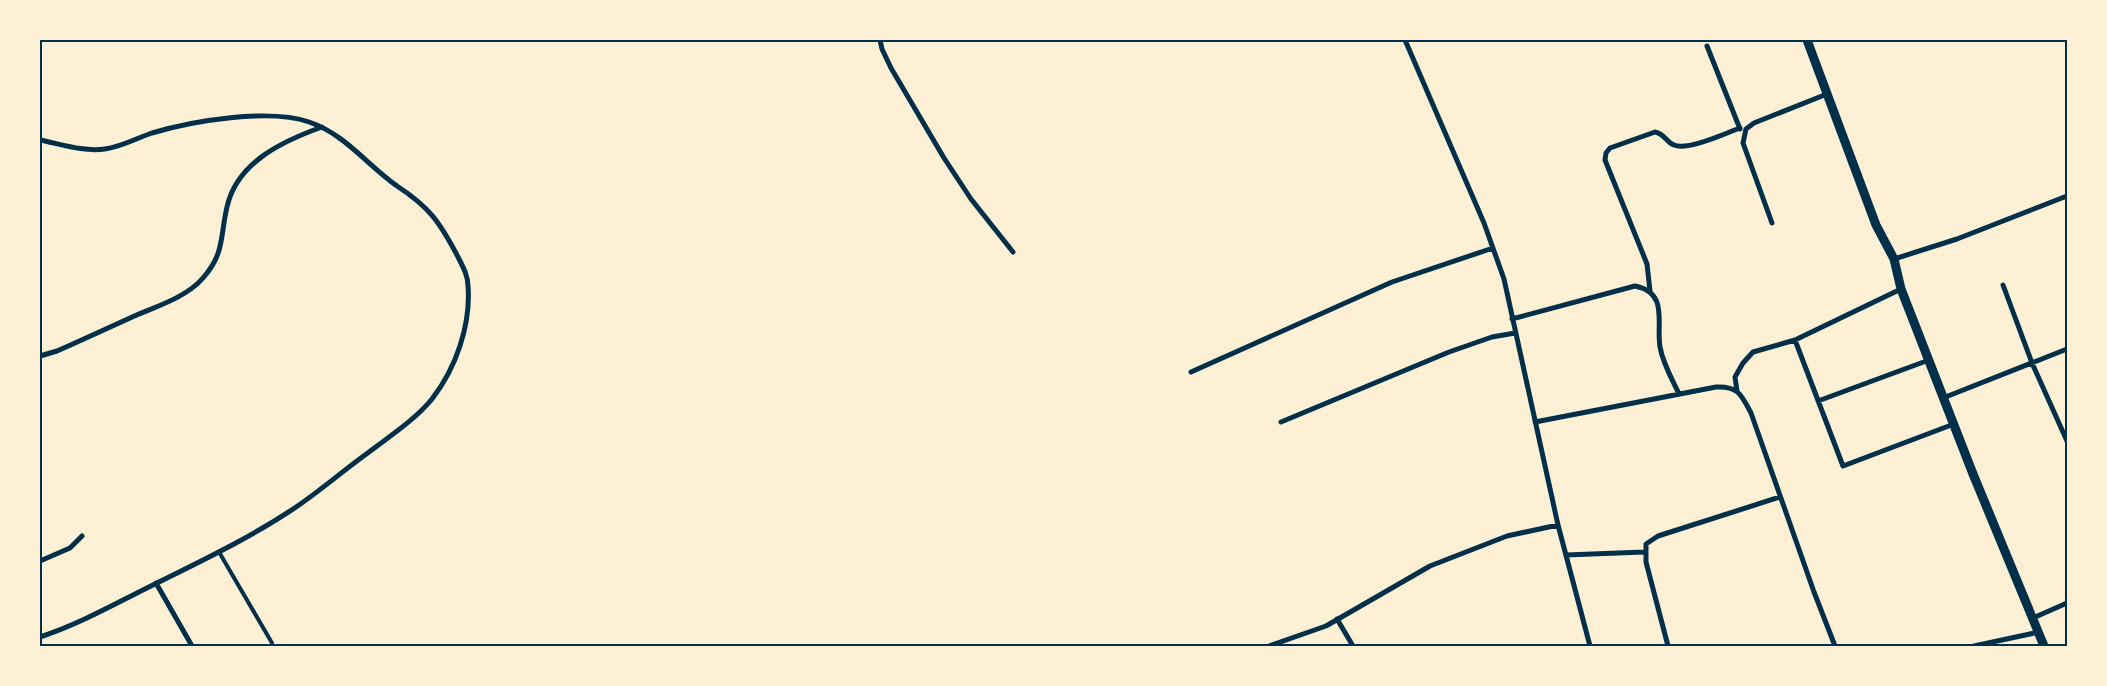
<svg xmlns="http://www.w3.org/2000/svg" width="2107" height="686" viewBox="0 0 2107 686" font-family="Signika,sans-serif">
	<rect width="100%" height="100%" fill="#fdf0d5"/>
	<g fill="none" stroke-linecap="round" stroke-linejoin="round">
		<path stroke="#003049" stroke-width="4" d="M 219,552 L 272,643"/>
		<path stroke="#003049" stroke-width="5" d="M 880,40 L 882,49 L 891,68 L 944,158 L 971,199 L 1013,252
			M 1405,40 L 1484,223 L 1504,279 L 1558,525 L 1590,646
			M 1707,46 L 1740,129
			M 40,140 C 61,144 83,152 105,149 C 121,147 137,138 152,133 C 192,121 269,108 309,122 C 345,134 367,165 397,186 C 429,207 439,221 457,255 C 462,265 468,275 468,286 C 471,325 456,368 432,399 C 414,421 387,438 365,455 C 343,471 322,489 299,505 C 251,538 197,563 145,589 C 111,606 77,625 40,637
			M 1772,223 L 1743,143 L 1746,129 L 1754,123 L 1827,94
			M 1894,259 L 1957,239 L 2067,196
			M 2003,285 L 2032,363 L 2067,441
			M 1650,291 L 1647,264 L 1605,160 L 1606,153 L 1610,148 L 1655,132 C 1665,134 1666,142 1674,145 C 1688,151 1726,133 1740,128
			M 1512,319 L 1635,286 C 1669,293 1656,322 1660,347 C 1663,364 1672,379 1679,394
			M 1795,340 L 1843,466 L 1954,424
			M 40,356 L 57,351 C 82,340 106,329 130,318 C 154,307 186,298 203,278 C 225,253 220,236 227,207 C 237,162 283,141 322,127
			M 1191,372 L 1392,282 L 1493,248
			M 1737,391 L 1735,377 L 1743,363 L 1753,352 L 1795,340 L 1901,289
			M 1943,398 L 2067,349
			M 1818,401 L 1929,360
			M 1281,422 L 1449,352 L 1492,337 L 1515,333
			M 1535,422 L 1716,387 C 1738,386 1741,394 1751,413 L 1814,592 L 1835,646
			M 1566,555 L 1644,552
			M 40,561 L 70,548 L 82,536
			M 156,583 L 192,646
			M 2033,618 L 2067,603
			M 1337,619 L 1353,646
			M 1269,646 L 1326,626 L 1430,566 L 1507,536 L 1558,525
			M 1668,646 L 1646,562 L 1646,544 L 1658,536 L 1780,497
			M 1974,646 L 2039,632"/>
		<path stroke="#003049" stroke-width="9" d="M 1807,40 L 1876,225 L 1894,259 L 1901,289 L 1973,474 L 2044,646"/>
	</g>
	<rect width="2107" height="686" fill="none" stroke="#fdf0d5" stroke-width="82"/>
	<rect x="41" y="41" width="2025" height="604" fill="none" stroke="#003049" stroke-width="2"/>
</svg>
